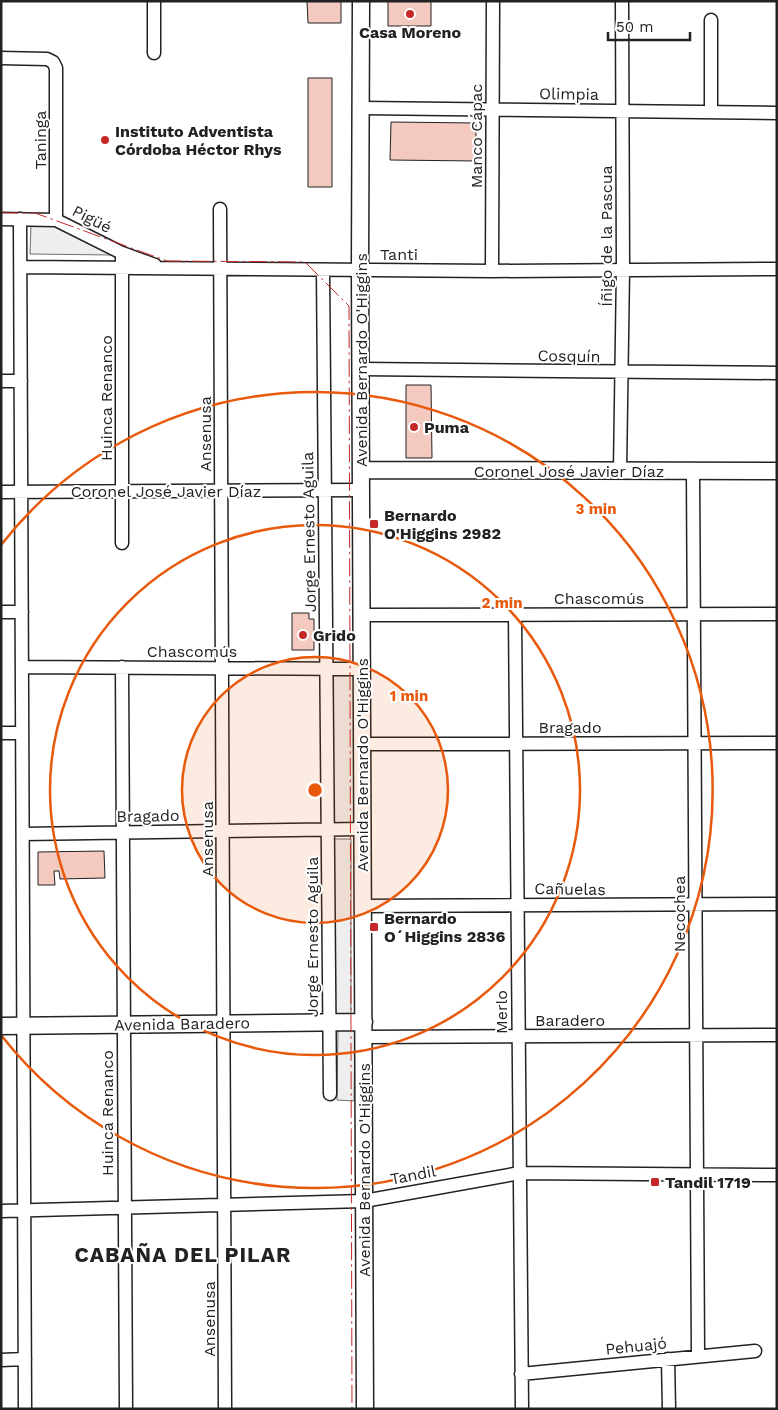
<svg xmlns="http://www.w3.org/2000/svg" width="778" height="1410" viewBox="0 0 778 1410" font-family="'Work Sans',sans-serif">
	<rect width="100%" height="100%" fill="#fff"/>
	<path fill="#eee" stroke="#6f6f6f" d="M 31,225 L 52,225 L 113,255 L 30,254 Z
		M 331,671 L 356,671 L 355,826 L 332,826 Z
		M 331,839 L 351,839 L 351,1016 L 330,1016 Z
		M 338,1028 L 355,1028 L 354,1101 L 337,1100 Z"/>
	<path fill="#f3c9c0" stroke="#222" d="M 307,1 L 341,1 L 341,23 L 308,23 Z
		M 388,1 L 431,1 L 431,26 L 388,26 Z
		M 308,78 L 332,78 L 332,187 L 308,187 Z
		M 391,122 L 476,123 L 476,161 L 390,160 Z
		M 406,385 L 431,385 L 432,458 L 406,458 Z
		M 292,613 L 309,613 L 309,619 L 314,619 L 314,650 L 292,650 Z
		M 104,851 L 105,878 L 60,879 L 59,871 L 54,871 L 55,885 L 38,885 L 38,852 Z"/>
	<g fill="none" stroke-linecap="round" stroke-linejoin="round">
		<defs>
			<path id="minor" d="M 154,1 L 154,53
				M 711,20 L 711,112
				M 1,58 L 47,59 L 53,62 L 56,68 L 56,220
				M 362,108 L 777,113
				M 220,209 L 225,1409
				M 1,219 L 56,220 L 122,253 L 155,265
				M 20,219 L 25,1409
				M 122,253 L 122,543
				M 21,267 L 492,271 L 777,269
				M 323,270 L 330,1094
				M 492,271 L 493,1
				M 361,369 L 777,373
				M 1,381 L 21,381
				M 620,471 L 623,269 L 622,1
				M 693,471 L 698,1356
				M 1,492 L 361,490
				M 1,612 L 22,612
				M 362,615 L 777,614
				M 515,615 L 522,1409
				M 22,667 L 362,669
				M 122,667 L 126,1409
				M 1,733 L 22,733
				M 362,744 L 777,743
				M 23,834 L 363,829
				M 363,906 L 777,904
				M 364,1037 L 777,1035
				M 1,1211 L 364,1201 L 520,1173 L 777,1175
				M 668,1359 L 669,1409
				M 1,1360 L 25,1359
				M 521,1374 L 755,1351"/>
			<path id="major" d="M 361,1 L 360,270 L 365,1409
				M 361,470 L 777,471
				M 1,1026 L 364,1022"/>
		</defs>
		<use href="#minor" stroke="#222" stroke-width="15"/>
		<use href="#major" stroke="#222" stroke-width="19"/>
		<use href="#minor" stroke="#fff" stroke-width="12"/>
		<use href="#major" stroke="#fff" stroke-width="16"/>
		<path stroke="#c62828" stroke-width="1" stroke-dasharray="18 4 2.5 4" stroke-linecap="butt" d="M 1,213 L 35,213 L 167,261 L 305,262 L 349,306 L 352,1409"/>
	</g>
	<circle cx="315" cy="790" r="133" fill="#e8590c" fill-opacity=".12"/>
	<g fill="none" stroke="#e8590c" stroke-width="2.5">
		<circle cx="315" cy="790" r="133"/>
		<circle cx="315" cy="790" r="265"/>
		<path d="M1 545A398 398 0 1 1 1 1035"/>
	</g>
	<g fill="#c62828" stroke="#fff" stroke-width="2">
		<circle cx="410" cy="14" r="5"/>
		<circle cx="105" cy="140" r="5"/>
		<circle cx="414" cy="427" r="5"/>
		<rect x="369" y="519" width="10" height="10" rx="2.5"/>
		<circle cx="303" cy="635" r="5"/>
		<rect x="369" y="922" width="10" height="10" rx="2.5"/>
		<rect x="650" y="1177" width="10" height="10" rx="2.5"/>
	</g>
	<g text-anchor="middle" dominant-baseline="central" stroke-width="4" stroke-linejoin="round" paint-order="stroke">
		<g font-size="16" font-weight="bold" fill="#222" stroke="#fff" text-anchor="start">
			<text x="410" y="32" text-anchor="middle">Casa Moreno</text>
			<text x="115" y="131">Instituto Adventista<tspan x="115" dy="18">Córdoba Héctor Rhys</tspan></text>
			<text x="424" y="427">Puma</text>
			<text x="384" y="515">Bernardo<tspan x="384" dy="18">O'Higgins 2982</tspan></text>
			<text x="313" y="635">Grido</text>
			<text x="384" y="918">Bernardo<tspan x="384" dy="18">O´Higgins 2836</tspan></text>
			<text x="665" y="1182">Tandil 1719</text>
		</g>
		<g font-size="16" fill="#222" stroke="#fff">
			<text transform="translate(569 94) rotate(1)">Olimpia</text>
			<text transform="translate(476 136) rotate(-90)">Manco Cápac</text>
			<text transform="translate(40 140) rotate(-90)">Taninga</text>
			<text transform="translate(92 219) rotate(27)">Pigüé</text>
			<text transform="translate(606 236) rotate(-90)">Íñigo de la Pascua</text>
			<text x="399" y="254">Tanti</text>
			<text transform="translate(569 356) rotate(1)">Cosquín</text>
			<text transform="translate(361 360) rotate(-90)">Avenida Bernardo O'Higgins</text>
			<text transform="translate(106 398) rotate(-90)">Huinca Renanco</text>
			<text transform="translate(205 434) rotate(-90)">Ansenusa</text>
			<text x="569" y="471">Coronel José Javier Díaz</text>
			<text x="166" y="491">Coronel José Javier Díaz</text>
			<text transform="translate(309 532) rotate(-91)">Jorge Ernesto Aguila</text>
			<text x="599" y="598">Chascomús</text>
			<text x="192" y="651">Chascomús</text>
			<text x="570" y="727">Bragado</text>
			<text transform="translate(362 765) rotate(-90)">Avenida Bernardo O'Higgins</text>
			<text transform="translate(148 816) rotate(-1)">Bragado</text>
			<text transform="translate(207 839) rotate(-90)">Ansenusa</text>
			<text transform="translate(570 889) rotate(1)">Cañuelas</text>
			<text transform="translate(679 914) rotate(-90)">Necochea</text>
			<text transform="translate(312 937) rotate(-90)">Jorge Ernesto Aguila</text>
			<text transform="translate(501 1012) rotate(-90)">Merlo</text>
			<text x="570" y="1020">Baradero</text>
			<text transform="translate(182 1024) rotate(-1)">Avenida Baradero</text>
			<text transform="translate(107 1113) rotate(-90)">Huinca Renanco</text>
			<text transform="translate(364 1170) rotate(-90)">Avenida Bernardo O'Higgins</text>
			<text transform="translate(413 1175) rotate(-11)">Tandil</text>
			<text transform="translate(209 1319) rotate(-90)">Ansenusa</text>
			<text transform="translate(636 1346) rotate(-6)">Pehuajó</text>
		</g>
		<g font-size="21" font-weight="bold" letter-spacing="1" fill="#222" stroke="#fff">
			<text x="183" y="1254">CABAÑA DEL PILAR</text>
		</g>
	</g>
	<circle cx="315" cy="790" r="8" fill="#e8590c" stroke="#fff" stroke-width="2.5"/>
	<g font-size="15" text-anchor="middle" font-weight="bold" fill="#e8590c" stroke="#fff" stroke-width="4" stroke-linejoin="round" paint-order="stroke">
		<text x="596" y="514">3 min</text>
		<text x="502" y="608">2 min</text>
		<text x="409" y="701">1 min</text>
	</g>
	<rect width="778" height="1410" fill="none" stroke="#222222" stroke-width="5"/>
	<path d="M608 32v8h82v-8" fill="none" stroke="#222222" stroke-width="2.5"/>
	<text x="616" y="32" font-size="15" fill="#222222" stroke="#ffffff" stroke-width="4" paint-order="stroke">50 m</text>
</svg>
